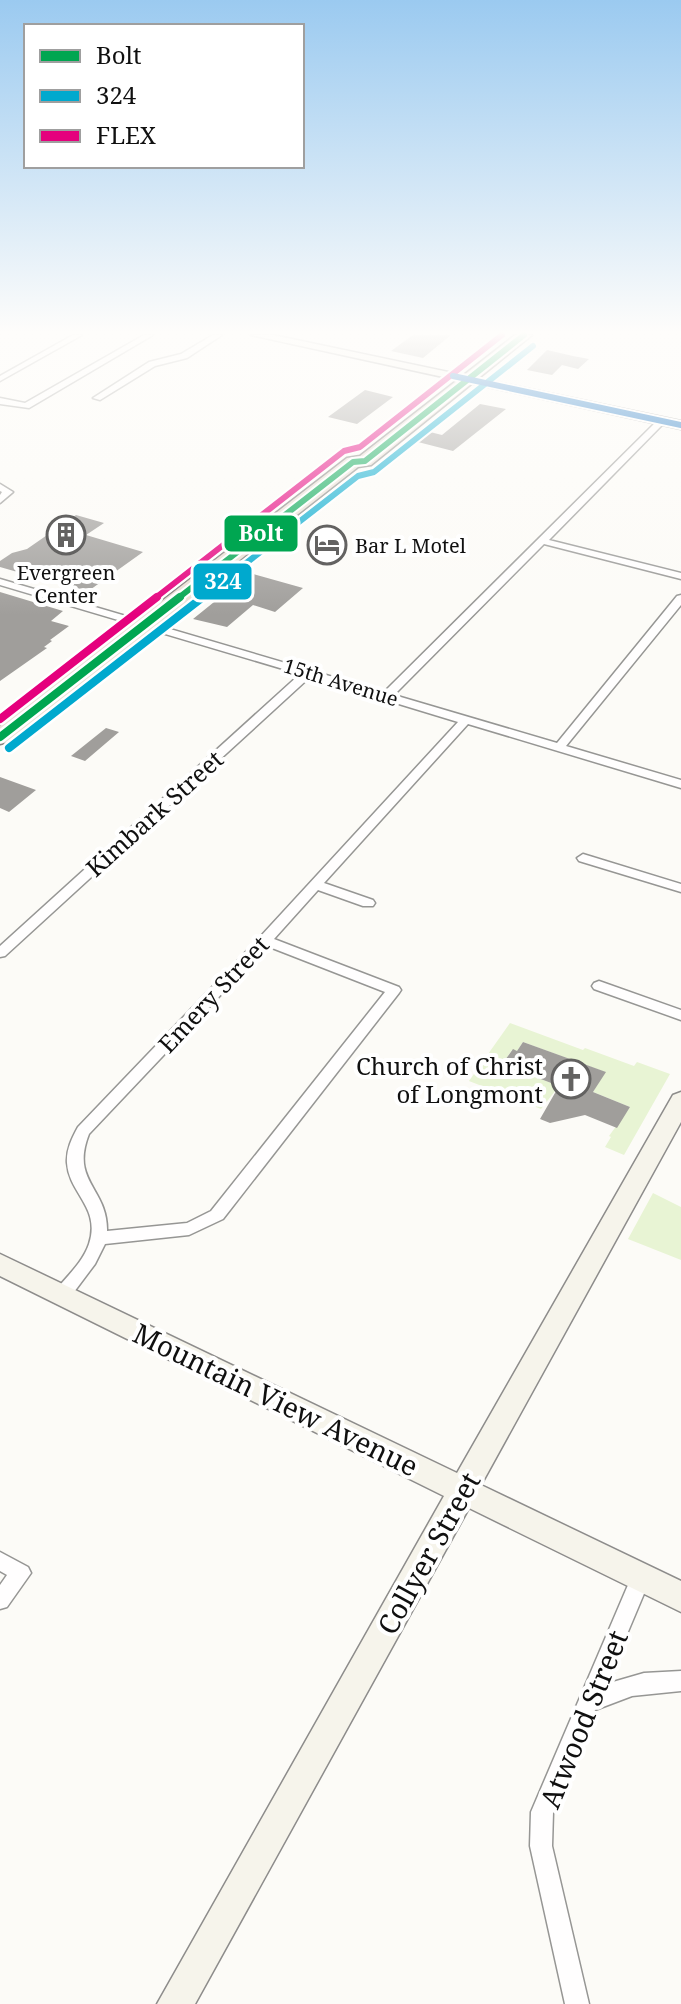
<svg xmlns="http://www.w3.org/2000/svg" width="681" height="2004" viewBox="0 0 681 2004" font-family="'Noto Serif',serif">
	<rect width="100%" height="100%" fill="#fcfbf7"/>
	<path fill="#e8f4d4" d="M 510,1023 L 583,1050 L 585,1048 L 634,1066 L 637,1062 L 670,1074 L 624,1155 L 605,1147 L 611,1137 L 609,1136 L 630,1107 L 593,1092 L 605,1072 L 523,1042 L 517,1051 L 512,1050 L 505,1060 L 509,1062 L 507,1066 L 559,1086 L 541,1109 L 469,1081 Z
		M 653,1193 L 681,1207 L 681,1260 L 628,1239 Z"/>
	<path fill="#a09e9b" d="M 413,335 L 451,335 L 423,358 L 391,351 Z
		M 547,350 L 573,356 L 589,359 L 578,369 L 562,365 L 552,375 L 527,370 Z
		M 365,390 L 393,397 L 357,424 L 328,417 Z
		M 480,404 L 506,409 L 453,451 L 414,441 L 426,431 L 442,435 Z
		M 76,515 L 104,523 L 86,535 L 143,552 L 87,592 L 0,567 L 0,561 L 12,553 L 27,549 Z
		M 250,573 L 303,588 L 275,612 L 253,605 L 227,627 L 193,619 Z
		M 0,592 L 63,611 L 51,621 L 69,626 L 50,640 L 52,641 L 44,647 L 47,648 L 0,681 Z
		M 106,728 L 119,732 L 85,761 L 71,756 Z
		M 0,777 L 36,790 L 9,812 L 0,808 Z
		M 523,1042 L 606,1072 L 593,1092 L 630,1107 L 617,1128 L 585,1115 L 550,1123 L 540,1119 L 559,1086 L 507,1066 L 509,1062 L 505,1060 L 513,1049 L 517,1051 Z"/>
	<g fill="none" stroke-linecap="round" stroke-linejoin="round">
		<defs>
			<path id="street" d="M 73,335 L 82,335 L 0,381 L 0,376 Z
				M 144,335 L 153,335 L 29,408 L 0,404 L 0,398 L 25,403 Z
				M 213,335 L 222,335 L 187,358 L 155,366 L 100,400 L 93,398 L 149,362 L 181,354 Z
				M 659,419 L 666,421 L 549,540 L 681,573 L 681,579 L 544,544 L 394,695 L 557,743 L 677,596 L 681,595 L 681,605 L 566,746 L 681,780 L 681,788 L 468,724 L 324,883 L 373,900 L 375,903 L 373,906 L 363,906 L 318,890 L 274,939 L 399,987 L 401,990 L 399,993 L 223,1219 L 189,1235 L 105,1244 L 95,1264 L 68,1300 L 62,1302 L 56,1300 L 54,1295 L 56,1290 C 67,1276 83,1262 89,1244 C 101,1207 69,1194 67,1163 C 66,1150 72,1138 78,1127 L 260,937 L 458,722 L 310,677 L 5,956 L 0,957 L 0,946 L 300,674 L 0,585 L 0,579 L 384,692 ZM 267,946 L 385,992 L 211,1211 L 187,1223 L 107,1231 C 108,1188 70,1182 89,1134 Z
				M 0,484 L 13,492 L 0,503 L 0,495 L 2,492 L 0,491 Z
				M 583,854 L 681,884 L 681,892 L 579,861 L 577,858 Z
				M 599,981 L 681,1010 L 681,1020 L 594,989 L 592,986 L 594,983 Z
				M 0,1552 L 28,1567 L 31,1573 L 7,1607 L 0,1609 L 0,1585 L 7,1575 L 0,1571 Z
				M 641,1568 L 648,1571 L 651,1577 L 606,1684 L 644,1673 L 681,1671 L 681,1691 L 632,1696 L 595,1710 L 553,1812 L 552,1846 L 589,2004 L 565,2004 L 530,1846 L 531,1812 L 634,1571 Z"/>
			<path id="secondary" d="M 251,335 L 273,335 L 681,421 L 681,429 Z
				M 681,1092 L 681,1122 L 481,1485 L 681,1581 L 681,1612 L 469,1508 L 195,2004 L 157,2004 L 444,1496 L 0,1276 L 0,1254 L 457,1473 L 673,1095 Z"/>
			<path id="highway" d="M 515,335 L 532,335 L 371,465 L 358,467 L 8,742 L 0,744 L 0,726 L 347,458 L 360,456 Z"/>
		</defs>
		<use href="#street" stroke="#969694" stroke-width="3"/>
		<use href="#secondary" stroke="#8d8c8b" stroke-width="3"/>
		<use href="#highway" stroke="#848381" stroke-width="3"/>
		<use href="#street" fill="#fffefe" fill-rule="evenodd"/>
		<use href="#secondary" fill="#f6f4eb" fill-rule="evenodd"/>
		<use href="#highway" fill="#ece0d6" fill-rule="evenodd"/>
		<defs>
			<path id="bus-1-far1" d="M 177,599 L 353,462 L 365,461 L 524,335"/>
			<path id="bus-1" d="M 0,737 L 180,597"/>
			<path id="bus-2-far1" d="M 200,599 L 358,476 L 374,472 L 533,346"/>
			<path id="bus-2" d="M 9,748 L 203,597"/>
			<path id="bus-3-far1" d="M 154,599 L 344,451 L 360,447 L 502,335"/>
			<path id="bus-3" d="M 0,719 L 157,597"/>
			<path id="bus-4" d="M 453,376 L 681,425"/>
		</defs>
		<use href="#bus-1-far1" stroke="#fff" stroke-width="10"/>
		<use href="#bus-1" stroke="#fff" stroke-width="13"/>
		<use href="#bus-2-far1" stroke="#fff" stroke-width="10"/>
		<use href="#bus-2" stroke="#fff" stroke-width="13"/>
		<use href="#bus-3-far1" stroke="#fff" stroke-width="10"/>
		<use href="#bus-3" stroke="#fff" stroke-width="13"/>
		<use href="#bus-4" stroke="#fff" stroke-width="10"/>
		<use href="#bus-1-far1" stroke="#00a651" stroke-width="6"/>
		<use href="#bus-1" stroke="#00a651" stroke-width="8"/>
		<use href="#bus-2-far1" stroke="#00a9ce" stroke-width="6"/>
		<use href="#bus-2" stroke="#00a9ce" stroke-width="8"/>
		<use href="#bus-3-far1" stroke="#e5007d" stroke-width="6"/>
		<use href="#bus-3" stroke="#e5007d" stroke-width="8"/>
		<use href="#bus-4" stroke="#0065bd" stroke-width="6"/>
	</g>
	<linearGradient id="sky" x2="0" y2="1"><stop stop-color="#9bcaf0"/><stop offset="0.54" stop-color="#fefdfb"/><stop offset="1" stop-color="#fefdfb" stop-opacity="0"/></linearGradient>
	<rect width="681" height="615" fill="url(#sky)"/>
	<defs>
		<symbol id="building-ring" viewBox="-11 -11 22 22"><circle r="9.5" fill="#fff" stroke="#636261" stroke-width="1.5"/><path d="M-4-6H4V6H1V3H-1V6H-4ZM-2.5-4.3h1.7v1.8h-1.7ZM.8-4.3h1.7v1.8H.8ZM-2.5-1h1.7V.8h-1.7ZM.8-1h1.7V.8H.8Z" fill="#636261"/></symbol>
		<symbol id="hotel-ring" viewBox="-11 -11 22 22"><circle r="9.5" fill="#fff" stroke="#636261" stroke-width="1.5"/><path d="M-6-4.5h1.5V1H6V5H4.5V3h-9V5H-6ZM-4 0a1.8 1.8 0 1 1 3.6 0ZM.5 0V-2.5h3Q6-2.5 6 0Z" fill="#636261"/></symbol>
		<symbol id="church-ring" viewBox="-11 -11 22 22"><circle r="9.5" fill="#fff" stroke="#636261" stroke-width="1.5"/><path d="M-1.2-6h2.4v3.5h3.3v2.4h-3.3V6h-2.4V-.1h-3.3v-2.4h3.3Z" fill="#636261"/></symbol>
	</defs>
	<g fill-rule="evenodd">
		<use href="#building-ring" x="44" y="513" width="44" height="44"/>
		<use href="#hotel-ring" x="305" y="523" width="44" height="44"/>
		<use href="#church-ring" x="549" y="1057" width="44" height="44"/>
	</g>
	<g text-anchor="middle" dominant-baseline="central" stroke-width="8" stroke-linejoin="round" paint-order="stroke">
		<g font-size="20" fill="#101010" stroke="#fff" text-anchor="start">
			<text x="355" y="545">Bar L Motel</text>
			<text x="66" y="572" text-anchor="middle">Evergreen<tspan x="66" dy="23">Center</tspan></text>
		</g>
		<g font-size="20" fill="#101010" stroke="#fff">
			<text transform="translate(341 682) rotate(17)">15th Avenue</text>
		</g>
		<g font-size="24" fill="#101010" stroke="#fff">
			<text transform="translate(154 813) rotate(-42)">Kimbark Street</text>
			<text transform="translate(213 994) rotate(-47)">Emery Street</text>
		</g>
		<g font-size="24" fill="#101010" stroke="#fff" text-anchor="end">
			<text x="543" y="1065">Church of Christ<tspan x="543" dy="28">of Longmont</tspan></text>
		</g>
		<g font-size="28" fill="#101010" stroke="#fff">
			<text transform="translate(276 1399) rotate(26)">Mountain View Avenue</text>
			<text transform="translate(428 1553) rotate(-61)">Collyer Street</text>
			<text transform="translate(583 1719) rotate(-68)">Atwood Street</text>
		</g>
	</g>
	<g stroke="#fff" stroke-width="3">
		<rect x="223" y="514" width="76" height="39" rx="8" fill="#00a651"/>
		<rect x="192" y="562" width="61" height="39" rx="8" fill="#00a9ce"/>
	</g>
	<g font-size="22" text-anchor="middle" font-weight="bold" fill="#fff">
		<text x="261" y="541">Bolt</text>
		<text x="223" y="589">324</text>
	</g>
	<rect x="24" y="24" width="280" height="144" fill="#ffffff" stroke="#9f9f9f" stroke-width="2"/>
	<rect x="40" y="50" width="40" height="12" fill="#00a651" stroke="#9f9f9f" stroke-width="2"/>
	<text x="96" y="64" font-size="24" fill="#101010">Bolt</text>
	<rect x="40" y="90" width="40" height="12" fill="#00a9ce" stroke="#9f9f9f" stroke-width="2"/>
	<text x="96" y="104" font-size="24" fill="#101010">324</text>
	<rect x="40" y="130" width="40" height="12" fill="#e5007d" stroke="#9f9f9f" stroke-width="2"/>
	<text x="96" y="144" font-size="24" fill="#101010">FLEX</text>
</svg>
